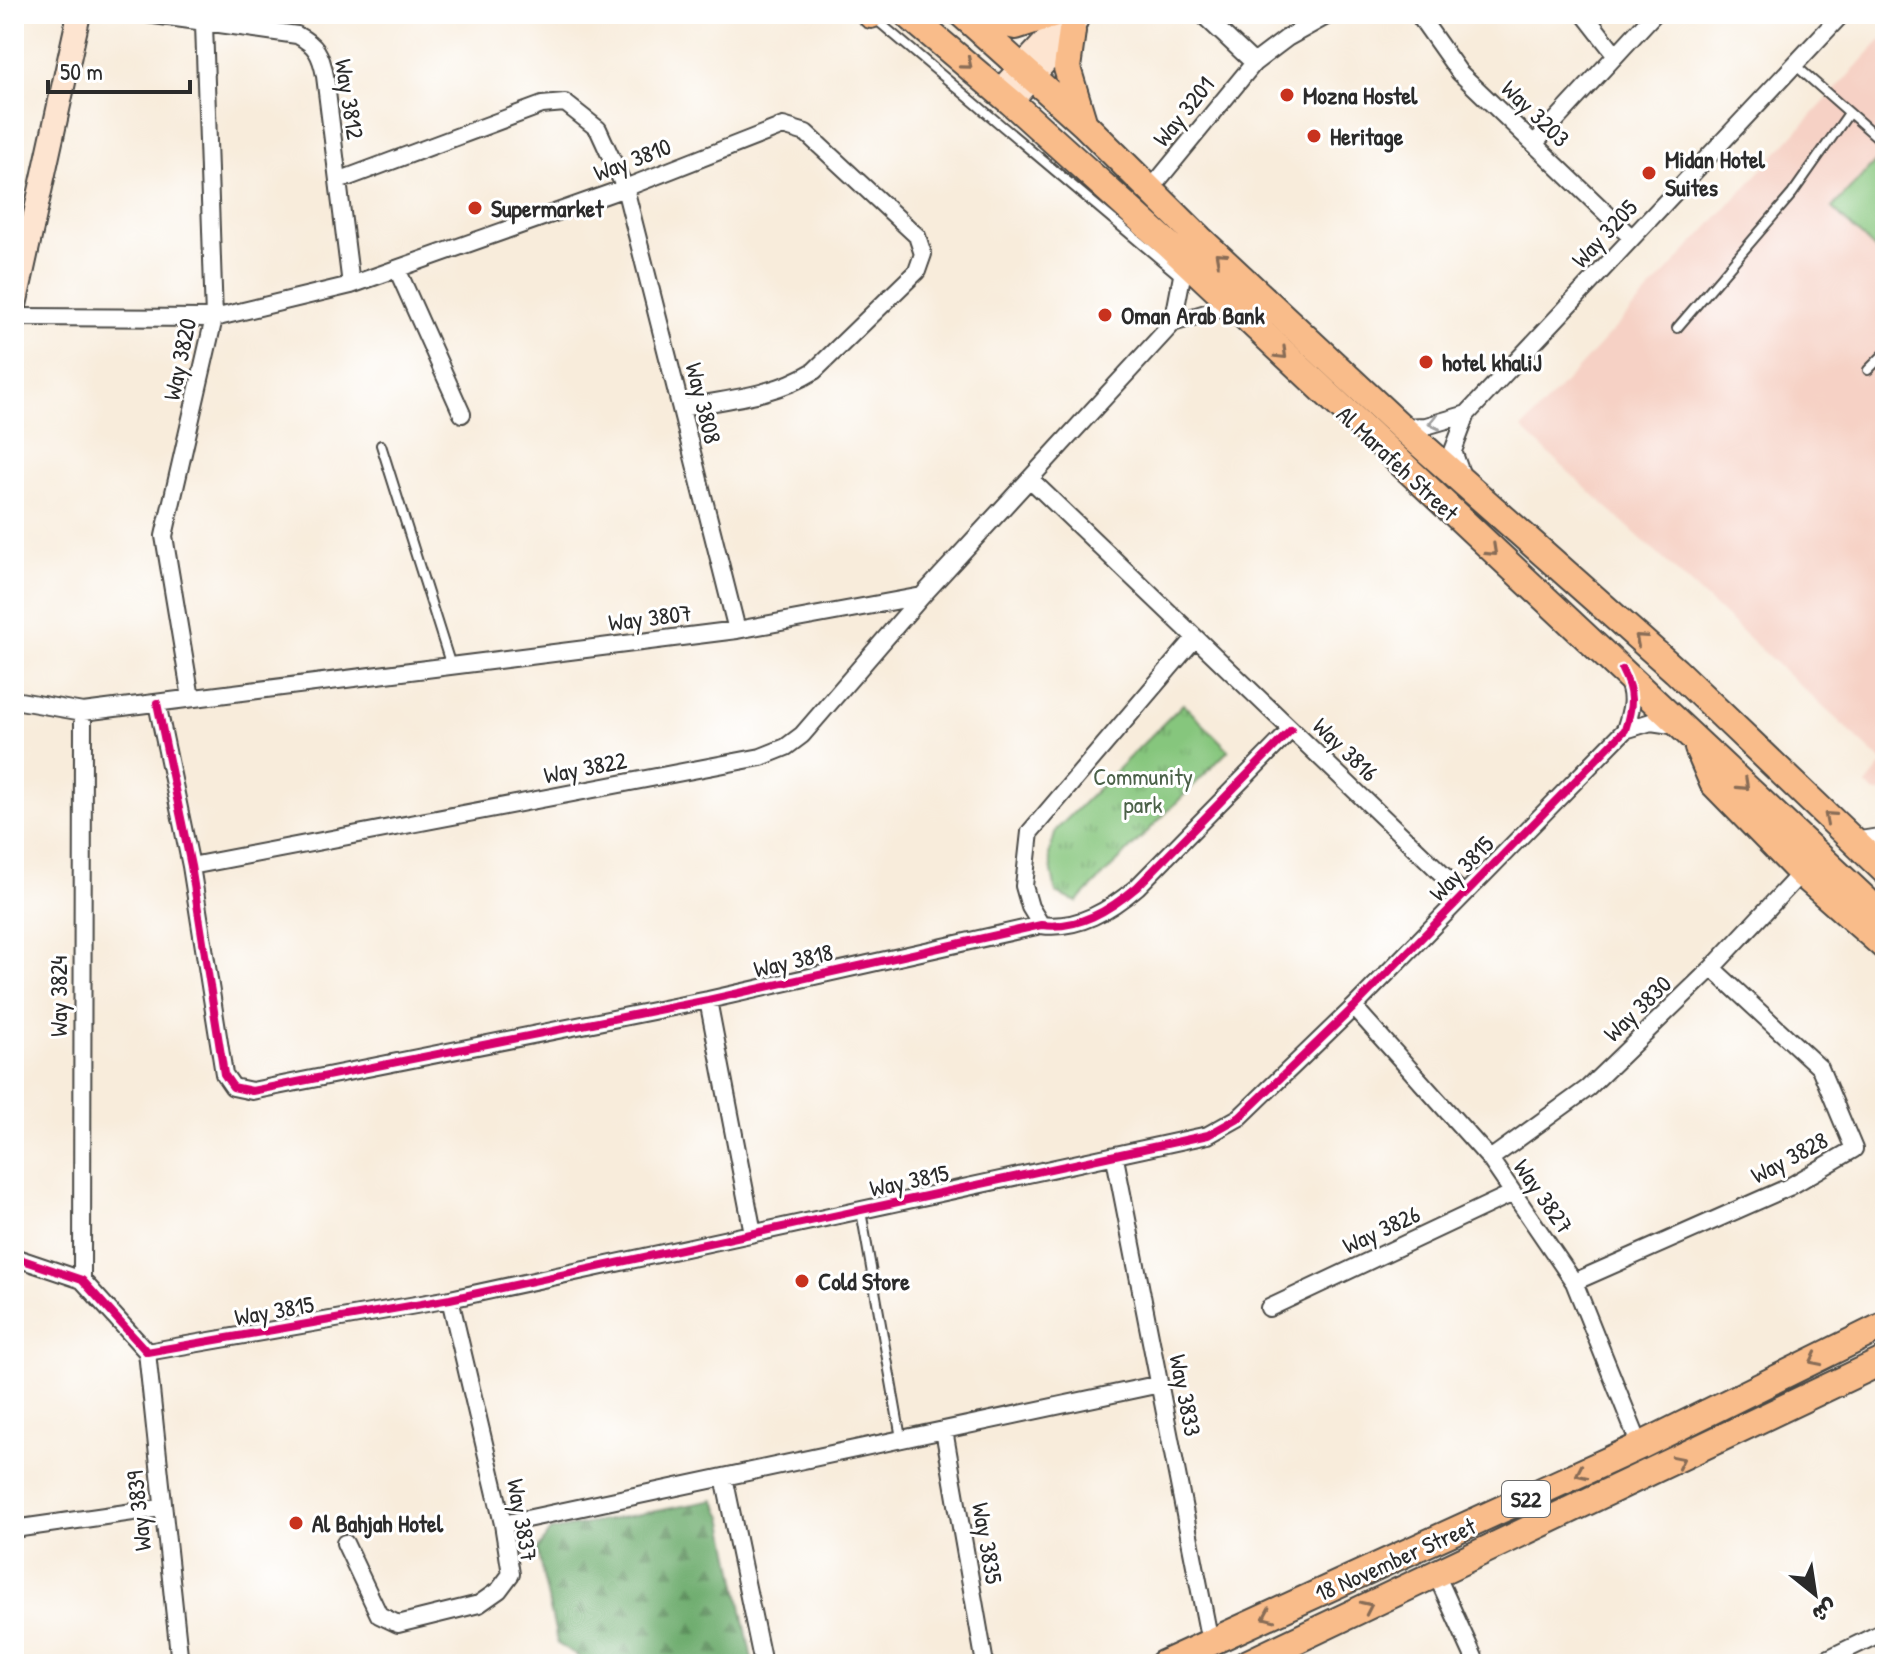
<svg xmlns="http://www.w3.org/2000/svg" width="1899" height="1678" viewBox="0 0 1899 1678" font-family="'Patrick Hand','Playpen Sans Arabic',sans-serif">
	<defs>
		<pattern id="grass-tufts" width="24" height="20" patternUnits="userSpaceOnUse" patternTransform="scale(2)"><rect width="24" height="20" fill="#86c67d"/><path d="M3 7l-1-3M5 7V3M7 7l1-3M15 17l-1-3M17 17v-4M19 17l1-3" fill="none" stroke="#6ea167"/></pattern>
		<pattern id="forest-firs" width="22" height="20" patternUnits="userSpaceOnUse" patternTransform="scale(2)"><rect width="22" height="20" fill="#6cab6c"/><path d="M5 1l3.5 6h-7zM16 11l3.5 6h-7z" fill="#598b59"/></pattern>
	</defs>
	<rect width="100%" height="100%" fill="#fff"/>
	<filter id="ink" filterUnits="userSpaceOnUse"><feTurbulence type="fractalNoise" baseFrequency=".0125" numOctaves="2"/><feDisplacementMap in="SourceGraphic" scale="16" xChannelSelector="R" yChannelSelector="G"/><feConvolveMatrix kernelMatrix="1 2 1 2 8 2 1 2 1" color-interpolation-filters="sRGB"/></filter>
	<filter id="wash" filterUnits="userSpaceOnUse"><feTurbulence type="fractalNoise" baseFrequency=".006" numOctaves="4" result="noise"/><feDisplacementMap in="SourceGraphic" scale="32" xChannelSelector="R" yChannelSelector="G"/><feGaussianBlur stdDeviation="1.8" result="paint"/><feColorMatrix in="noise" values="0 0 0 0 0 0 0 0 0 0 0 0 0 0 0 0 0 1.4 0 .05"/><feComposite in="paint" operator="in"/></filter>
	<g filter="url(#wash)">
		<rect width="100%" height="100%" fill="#f8ecdb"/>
		<path fill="#f6d1c5" d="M 1885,36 L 1885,792 L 1876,793 L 1866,785 L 1884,763 L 1522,429 Z"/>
		<path fill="url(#grass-tufts)" stroke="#587854" stroke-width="2" d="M 1183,704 L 1229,750 L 1077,902 L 1056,893 L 1049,855 L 1056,830 Z"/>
		<path fill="url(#forest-firs)" stroke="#4c6b4c" stroke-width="2" d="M 714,1500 L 723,1516 L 753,1664 L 590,1664 L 558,1644 L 537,1550 L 550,1531 Z"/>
		<path fill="#86c67d" stroke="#587854" stroke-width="2" d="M 1883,154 L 1885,156 L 1885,259 L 1832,208 Z"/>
	</g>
	<g filter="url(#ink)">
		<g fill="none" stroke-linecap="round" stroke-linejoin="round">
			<defs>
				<path id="lane" d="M 873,17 L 1181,277
					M 1795,65 L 1885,144
					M 1677,328 L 1792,194 L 1849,113
					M 1868,370 L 1885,353
					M 381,445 L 451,666
					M 861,1211 L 901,1438"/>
				<path id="street" d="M 147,14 L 297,35 C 316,45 321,54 325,76 L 351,285
					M 1202,14 L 1254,63
					M 1418,14 L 1459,72 L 1632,238
					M 1584,14 L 1616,55
					M 1534,144 L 1654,14
					M 338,181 L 542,105 L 565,103 L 598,129 L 625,188 L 737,630
					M 1150,190 L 1254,63 L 1287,38 L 1330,14
					M 397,269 L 462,414
					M 14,317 L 214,318 L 351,285 L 625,188 L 783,126 L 806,133 L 917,236 L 923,254 L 917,271 L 814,371 C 774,396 727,399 681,408
					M 1173,323 L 1185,260
					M 1401,427 L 1426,426 L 1467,414
					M 1462,476 L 1453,451 L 1467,414 L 1842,14
					M 1030,479 L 1463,894
					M 191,698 L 164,536 L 214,318 L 204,24
					M 14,700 L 83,712 L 737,630 L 922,596 L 1173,323 L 1232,305
					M 157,703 L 191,866 L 224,1074 L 233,1087 L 252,1091 L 708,1000 L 1041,925 C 1078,930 1110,910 1137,887 L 1291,730
					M 1625,730 L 1651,722 L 1678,726
					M 1854,841 L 1885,836
					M 191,866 L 761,757 L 786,747 L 802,735 L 922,596
					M 1041,925 L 1030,907 L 1024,886 L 1030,832 L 1195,638
					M 708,1000 L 753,1233
					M 1354,1007 L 1490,1159 L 1574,1282 L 1640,1446
					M 1115,1158 L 1210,1642
					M 1490,1159 L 1588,1088 L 1712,968 L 1801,873
					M 14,1257 L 82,1280 L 147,1352 L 450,1299 L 1208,1135 L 1240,1117 L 1354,1007 L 1625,730 C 1631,711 1636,697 1626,678
					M 82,1280 L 83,712
					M 1574,1282 L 1789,1187 L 1854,1149 L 1820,1068 L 1712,968
					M 1269,1308 L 1513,1193
					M 147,1352 L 180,1664
					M 944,1430 L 985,1664
					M 724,1477 L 763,1664
					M 503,1524 L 1160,1384
					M 14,1529 L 161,1508
					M 345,1543 L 379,1615 L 398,1624 L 479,1604 L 499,1590 L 511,1574 L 503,1524 L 450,1299
					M 1436,1574 L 1477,1664
					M 1817,1664 L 1885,1631"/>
				<path id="secondary" d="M 999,91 L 1061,24
					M 1011,102 L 1072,31 L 1079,14
					M 14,310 L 79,14"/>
				<path id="primary" d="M 871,14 L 871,15
					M 907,14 L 1011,102 L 1171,247 L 1885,918
					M 962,14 L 1084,124 L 1200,239 L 1401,427 L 1676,671 L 1885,871
					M 969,16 L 1016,26 L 1053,14
					M 1072,31 L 1067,68 L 1083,121
					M 1698,748 L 1713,783 L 1801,873 L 1885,947
					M 1163,1664 L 1640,1446 L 1885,1325
					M 1246,1664 L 1885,1360"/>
			</defs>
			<use href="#lane" stroke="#4a4845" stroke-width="12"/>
			<use href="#street" stroke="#4a4845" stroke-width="20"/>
			<use href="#secondary" stroke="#4a4845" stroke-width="26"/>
			<use href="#primary" stroke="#4a4845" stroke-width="30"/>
			<use href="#lane" stroke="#fff" stroke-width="8"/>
			<use href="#street" stroke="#fff" stroke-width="16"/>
			<use href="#secondary" stroke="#fde4d0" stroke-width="22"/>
			<use href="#primary" stroke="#f9bc8a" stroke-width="26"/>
			<defs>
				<path id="cycleway" d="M 157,703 L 191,866 L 224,1074 L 233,1087 L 252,1091 L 708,1000 L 1041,925 C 1078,930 1110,910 1137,887 L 1291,730
					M 14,1257 L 82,1280 L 147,1352 L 450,1299 L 1208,1135 L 1240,1117 L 1354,1007 L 1625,730 C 1633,705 1634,693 1622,670"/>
			</defs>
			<use href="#cycleway" stroke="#fff" stroke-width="13"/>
			<use href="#cycleway" stroke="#d6006c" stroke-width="8"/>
		</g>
		<defs><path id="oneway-chevron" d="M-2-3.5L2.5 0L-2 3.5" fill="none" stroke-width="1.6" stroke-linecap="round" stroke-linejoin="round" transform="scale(2)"/></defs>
		<g stroke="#886c56">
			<use href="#oneway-chevron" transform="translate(967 64) rotate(40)"/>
			<use href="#oneway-chevron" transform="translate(1220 257) rotate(-138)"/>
			<use href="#oneway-chevron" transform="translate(1282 354) rotate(44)"/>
			<use href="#oneway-chevron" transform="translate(1492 551) rotate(43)"/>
			<use href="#oneway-chevron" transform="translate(1640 639) rotate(-139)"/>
			<use href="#oneway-chevron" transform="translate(1744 785) rotate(43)"/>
			<use href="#oneway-chevron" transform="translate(1829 817) rotate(-139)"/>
			<use href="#oneway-chevron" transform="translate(1815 1360) rotate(154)"/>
			<use href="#oneway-chevron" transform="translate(1679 1461) rotate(-26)"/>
			<use href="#oneway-chevron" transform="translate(1581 1473) rotate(155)"/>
			<use href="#oneway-chevron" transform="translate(1367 1607) rotate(-25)"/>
			<use href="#oneway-chevron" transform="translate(1268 1616) rotate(156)"/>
		</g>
		<use stroke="#a0a0a0" href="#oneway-chevron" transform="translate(1434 423) rotate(168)"/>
	</g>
	<g fill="#c8321e" stroke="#fff" stroke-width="3">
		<circle cx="1287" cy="95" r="8"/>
		<circle cx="1314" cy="136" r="8"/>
		<circle cx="1649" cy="173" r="8"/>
		<circle cx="475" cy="208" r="8"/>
		<circle cx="1105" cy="315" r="8"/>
		<circle cx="1426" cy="362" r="8"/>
		<circle cx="802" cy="1281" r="8"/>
		<circle cx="296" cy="1523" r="8"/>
	</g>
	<g text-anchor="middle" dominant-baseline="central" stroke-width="6" stroke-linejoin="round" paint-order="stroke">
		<rect fill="#fff" stroke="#6b6b6b" stroke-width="2" x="1502" y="1481" width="48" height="36" rx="6"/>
		<g font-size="22" font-weight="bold" fill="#2b2b2b">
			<text x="1526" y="1499">S22</text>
		</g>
		<g font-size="24" font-weight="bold" fill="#2b2b2b" stroke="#fff" text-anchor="start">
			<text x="1303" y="95">Mozna Hostel</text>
			<text x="1330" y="136">Heritage</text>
			<text x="1665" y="159">Midan Hotel<tspan x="1665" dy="28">Suites</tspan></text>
			<text x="491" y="208">Supermarket</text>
			<text x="1121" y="315">Oman Arab Bank</text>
			<text x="1442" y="362">hotel khaliJ</text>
			<text x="818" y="1281">Cold Store</text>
			<text x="312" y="1523">Al Bahjah Hotel</text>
		</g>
		<g font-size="24" fill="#2b2b2b" stroke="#fff">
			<text transform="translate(350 99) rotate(81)">Way 3812</text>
			<text transform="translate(1183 111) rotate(-51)">Way 3201</text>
			<text transform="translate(1536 113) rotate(44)">Way 3203</text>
			<text transform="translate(632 159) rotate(-21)">Way 3810</text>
			<text transform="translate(1604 233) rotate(-47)">Way 3205</text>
			<text transform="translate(179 359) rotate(-78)">Way 3820</text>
			<text transform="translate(704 403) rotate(76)">Way 3808</text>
			<text transform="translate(1398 463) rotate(43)">Al Marafeh Street</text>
			<text transform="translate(650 617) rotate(-7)">Way 3807</text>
			<text transform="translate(1346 749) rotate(44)">Way 3816</text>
			<text transform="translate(585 767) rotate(-11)">Way 3822</text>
			<text transform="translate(1461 868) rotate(-46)">Way 3815</text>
			<text transform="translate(793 960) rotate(-13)">Way 3818</text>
			<text transform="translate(58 996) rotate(-90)">Way 3824</text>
			<text transform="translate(1637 1008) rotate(-44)">Way 3830</text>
			<text transform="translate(1789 1157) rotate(-28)">Way 3828</text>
			<text transform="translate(909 1180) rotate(-12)">Way 3815</text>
			<text transform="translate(1544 1196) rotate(55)">Way 3827</text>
			<text transform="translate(1381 1229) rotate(-25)">Way 3826</text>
			<text transform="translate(274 1310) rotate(-10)">Way 3815</text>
			<text transform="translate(1186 1395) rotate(79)">Way 3833</text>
			<text transform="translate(138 1511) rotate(-96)">Way 3839</text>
			<text transform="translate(523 1520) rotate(80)">Way 3837</text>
			<text transform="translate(988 1543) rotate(80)">Way 3835</text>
			<text transform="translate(1395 1559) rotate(-24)">18 November Street</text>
		</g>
		<g font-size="24" fill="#4b6148" stroke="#fff">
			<text x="1143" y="776">Community<tspan x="1143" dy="28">park</tspan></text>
		</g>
	</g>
	<rect width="1899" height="1678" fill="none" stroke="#fff" stroke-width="48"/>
	<g transform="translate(1815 1594) rotate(150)" stroke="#ffffff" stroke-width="6" paint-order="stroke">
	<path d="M0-6L14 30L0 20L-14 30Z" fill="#2b2b2b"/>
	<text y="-12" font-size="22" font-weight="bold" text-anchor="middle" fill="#2b2b2b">ش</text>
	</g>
	<path d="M48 80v12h142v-12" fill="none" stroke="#2b2b2b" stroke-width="4"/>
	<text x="60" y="80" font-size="24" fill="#2b2b2b" stroke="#ffffff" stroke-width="6" paint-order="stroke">50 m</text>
</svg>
